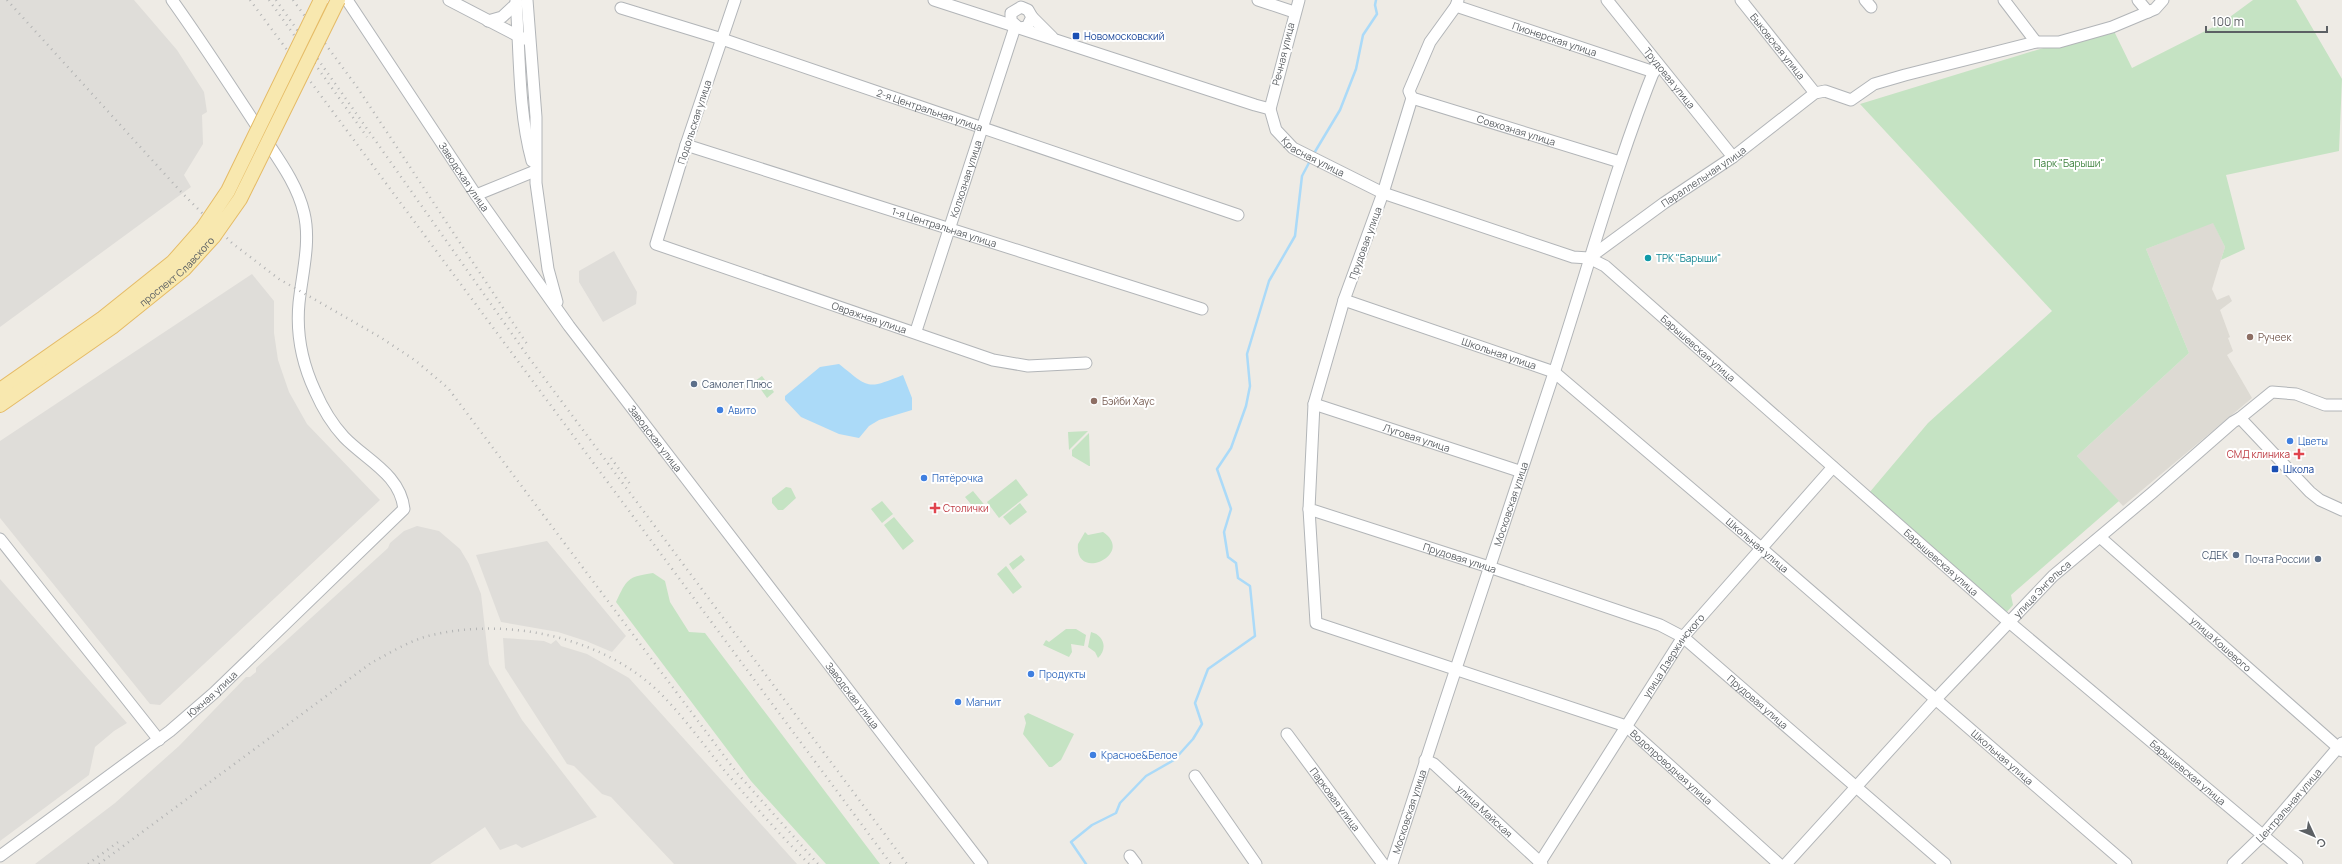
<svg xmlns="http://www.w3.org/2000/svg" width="2342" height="864" viewBox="0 0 2342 864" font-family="Manrope,sans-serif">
	<rect width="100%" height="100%" fill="#eeebe5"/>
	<path fill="#dfddd9" d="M 0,0 L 134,0 L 177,50 L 204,92 L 207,112 L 202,115 L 203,144 L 184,175 L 191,187 L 0,327 Z
		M 614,251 L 637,292 L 636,304 L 603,322 L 579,282 L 579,271 Z
		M 252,274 L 274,301 L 274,333 L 278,360 L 289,392 L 307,424 L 380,500 L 160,705 L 150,704 L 0,518 L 0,441 Z
		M 417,526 L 439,531 L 460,549 L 469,564 L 481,594 L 489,664 L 522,720 L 597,817 L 522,848 L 516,844 L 500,850 L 485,827 L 430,864 L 35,864 L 115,803 L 179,746 L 246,677 L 250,677 L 256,672 L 256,668 L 388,548 L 390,543 L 404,531 Z
		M 547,541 L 626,636 L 612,652 L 586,641 L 558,632 L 501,622 L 476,555 Z
		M 0,579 L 127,723 L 114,731 L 95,747 L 89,775 L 0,841 Z
		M 503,638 L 544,641 L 551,644 L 556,640 L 561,646 L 587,654 L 629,678 L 797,864 L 674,864 L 611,797 L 602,794 L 574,766 L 567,764 L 505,668 Z"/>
	<path fill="#dddad3" d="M 2213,222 L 2225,247 L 2212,289 L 2217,300 L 2229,295 L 2232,301 L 2220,310 L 2230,337 L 2228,338 L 2233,351 L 2227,355 L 2252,398 L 2123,506 L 2077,456 L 2189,353 L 2146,249 Z"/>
	<path fill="#c5e3c3" d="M 2253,0 L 2296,0 L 2342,79 L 2339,151 L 2226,175 L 2245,249 L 2221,260 L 2225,247 L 2213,223 L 2146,249 L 2189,353 L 2077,456 L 2119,501 L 2011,595 L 2013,605 L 2005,614 L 1869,493 L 1928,423 L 2052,311 L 1860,104 L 2112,27 L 2132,68 L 2223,22 Z
		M 762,376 L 774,392 L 767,398 L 755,381 Z
		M 1088,431 L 1069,450 L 1068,432 Z
		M 1089,433 L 1090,466 L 1089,466 L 1072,456 L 1072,450 Z
		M 1016,479 L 1028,495 L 999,518 L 987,502 Z
		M 786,487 L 791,488 L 796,498 L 783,510 L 778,510 L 772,503 L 772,498 Z
		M 973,491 L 987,508 L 979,514 L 965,497 Z
		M 882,501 L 893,514 L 882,523 L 871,509 Z
		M 1020,503 L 1027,512 L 1010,525 L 1003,517 Z
		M 894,517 L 914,541 L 903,550 L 884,525 Z
		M 1085,532 L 1088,535 L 1103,532 C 1136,554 1074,583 1078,544 Z
		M 1021,555 L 1025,560 L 1013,570 L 1009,564 Z
		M 1006,566 L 1022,587 L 1013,594 L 997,574 Z
		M 653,573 L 665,581 L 670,602 L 689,632 L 705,633 L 880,864 L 826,864 L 751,781 L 616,602 C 627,579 627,577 653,573 Z
		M 1066,629 L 1076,629 L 1086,635 L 1084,646 L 1071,644 L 1072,652 L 1069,657 L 1043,645 L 1046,640 L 1049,642 Z
		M 1091,632 C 1104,635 1108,649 1098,658 L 1095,652 L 1088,647 Z
		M 1028,713 L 1074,734 L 1061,760 L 1052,767 L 1049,767 L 1023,734 L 1026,723 L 1024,716 Z"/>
	<path fill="#abdaf8" d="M 839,364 C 869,388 866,390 903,375 L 912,398 L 912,410 L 879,420 L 869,426 L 859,438 L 839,434 L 801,417 L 785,400 L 785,396 L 820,367 Z"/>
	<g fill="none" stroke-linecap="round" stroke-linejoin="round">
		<path stroke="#abdaf8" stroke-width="2.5" d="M 1313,155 L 1340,110 L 1356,69 L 1363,35 L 1377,14 L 1375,5 L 1376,0
			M 1086,864 L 1071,842 L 1092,825 L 1116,813 L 1120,803 L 1146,776 L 1174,760 L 1193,739 L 1202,724 L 1195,703 L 1208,669 L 1255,636 L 1250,586 L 1238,578 L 1236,563 L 1228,557 L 1224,532 L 1231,509 L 1217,469 L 1231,448 L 1246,406 L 1250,386 L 1247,354 L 1269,281 L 1295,236 L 1302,176 L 1311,159"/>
		<defs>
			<g id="minor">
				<path id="s1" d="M 347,0 L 476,195 L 569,326 L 982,864"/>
				<path d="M 449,0 L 524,39"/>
				<path d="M 516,0 C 520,53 518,110 532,161"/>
				<path d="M 527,0 L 536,117 L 536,183 L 548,269 L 557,302"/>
				<path id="s2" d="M 735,0 L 686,145 L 656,244 L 993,360 L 1028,366 L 1086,363"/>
				<path d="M 934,0 L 1014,26"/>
				<path d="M 1258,0 L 1294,12"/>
				<path id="s3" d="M 1299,0 L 1270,109 L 1276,130 L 1293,148 L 1383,193 L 1573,257 L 1589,258 L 1664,203 L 1733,157 L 1815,93 L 1825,91 L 1851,100 L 1874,84 L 1905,75 L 2036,42 L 2059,42 L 2112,27 L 2155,9 L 2163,0"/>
				<path id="s4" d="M 1607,0 L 1733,157"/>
				<path id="s5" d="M 1741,0 L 1815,93"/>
				<path d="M 1865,0 L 1871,7"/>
				<path d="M 2004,0 L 2036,42"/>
				<path d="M 2138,0 L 2148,12"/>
				<path id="s6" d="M 1456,6 L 1654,72"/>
				<path id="s7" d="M 621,8 L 722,39 L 1238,215"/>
				<path d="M 1032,17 L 1052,37"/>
				<path d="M 488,21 L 502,17 L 517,3"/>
				<path d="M 1019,28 L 1027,27 L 1032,17 L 1028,10 L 1021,7 L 1011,13 L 1011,21 L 1019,28 L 1255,105 L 1270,109"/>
				<path id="s8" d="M 1412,98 L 1383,193 L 1344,300 L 1314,404 L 1309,509 L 1489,567 L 1660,625 L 1683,637 L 1945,864"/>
				<path id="s9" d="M 1412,98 L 1620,162"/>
				<path d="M 1412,98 L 1409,91 L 1430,42 L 1456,6 L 1458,0"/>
				<path id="s10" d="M 686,145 L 1202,309"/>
				<path d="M 476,195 L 535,171"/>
				<path id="s11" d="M 1589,258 L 1605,266 L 2009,622 L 2297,864"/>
				<path id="s12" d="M 1344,300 L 1554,372 L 1761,548 L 2126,864"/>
				<path id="s13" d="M 916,331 L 1015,27"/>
				<path id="s14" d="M 1314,404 L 1519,471"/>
				<path d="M 2240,418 L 2310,492 L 2320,500 L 2342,510"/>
				<path id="s15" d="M 1309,509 L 1316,623 L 1626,726 L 1779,864"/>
				<path id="s16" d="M 2101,538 L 2342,751"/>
				<path d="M 0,539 L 159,740"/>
				<path id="s17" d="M 1287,734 L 1383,864"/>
				<path id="s18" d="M 1425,760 L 1434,764 L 1542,864"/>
				<path d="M 1195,776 L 1256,864"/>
				<path id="s19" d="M 0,856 L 170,731 L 214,693 L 404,509 C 400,474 366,460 344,437 C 332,424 322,407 315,391 C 302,363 296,334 299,303 C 302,274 311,242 304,213 C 297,182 275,155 258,128 C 230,85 202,42 172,0"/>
				<path d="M 1130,856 L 1136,864"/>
				<path id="s20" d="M 1392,864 C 1445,700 1500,536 1554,373 C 1588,269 1616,164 1657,63"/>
				<path id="s21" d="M 1539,864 L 1683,637 L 1833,467"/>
				<path id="s22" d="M 1786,864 L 1935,700 L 2053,576 L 2152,493 L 2233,422 L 2240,418 L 2272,392 L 2296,394 L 2325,405 L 2342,405"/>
				<path id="s23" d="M 2233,864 L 2264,834 L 2342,743"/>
			</g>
			<g id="major">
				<path d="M 0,390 L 103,318 L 173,262 L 203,228"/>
				<path id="s24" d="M 0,405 L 112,327 L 184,269 L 214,236"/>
			</g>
		</defs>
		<use href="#minor" stroke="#b2b5b8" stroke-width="13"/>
		<use href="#major" stroke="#e5bb66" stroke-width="16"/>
		<use href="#minor" stroke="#fff" stroke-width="11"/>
		<use href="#major" stroke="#f8e8af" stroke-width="14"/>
		<path stroke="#b3b4b4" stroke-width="2.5" stroke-dasharray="1 5" stroke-linecap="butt" d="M 7,0 L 182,193 L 232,243 L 279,279 L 380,337 L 416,361 L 448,388 L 737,773 L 818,864
			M 250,0 L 891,864
			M 269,0 L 367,137
			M 276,0 L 527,355 L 907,864
			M 293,0 L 357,87 L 529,347
			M 611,458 L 630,484
			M 88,864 L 121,840
			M 99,864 L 371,663 C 390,653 410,640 432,635 C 508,617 603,637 660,693 C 683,716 703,744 724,770 C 751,802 779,834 809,864"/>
		<defs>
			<path id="major-bridge" d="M 203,228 L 228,191 L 321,0
				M 214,236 L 240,199 L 338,0"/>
		</defs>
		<use href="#major-bridge" stroke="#e5bb66" stroke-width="16" stroke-linecap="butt"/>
		<use href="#major-bridge" stroke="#f8e8af" stroke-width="14"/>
	</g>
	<g fill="#1a4fb4" stroke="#fff" stroke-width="1.5">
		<rect x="1072" y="32" width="8" height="8" rx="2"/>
		<rect x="2271" y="465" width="8" height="8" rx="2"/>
	</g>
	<circle fill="#0f9aa8" stroke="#fff" stroke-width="1.5" cx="1648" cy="258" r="4"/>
	<g fill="#8d6e63" stroke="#fff" stroke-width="1.5">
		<circle cx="2250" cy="337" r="4"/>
		<circle cx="1094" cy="401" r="4"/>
	</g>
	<g fill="#5c6f8a" stroke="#fff" stroke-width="1.5">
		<circle cx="694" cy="384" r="4"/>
		<circle cx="2236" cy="555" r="4"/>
		<circle cx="2318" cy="559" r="4"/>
	</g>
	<g fill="#3f7fe0" stroke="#fff" stroke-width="1.5">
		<circle cx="720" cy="410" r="4"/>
		<circle cx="2290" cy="441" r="4"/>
		<circle cx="924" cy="478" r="4"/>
		<circle cx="1031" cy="674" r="4"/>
		<circle cx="958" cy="702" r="4"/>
		<circle cx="1093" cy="755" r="4"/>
	</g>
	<g fill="#e0444e" stroke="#fff" stroke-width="1.5">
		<path d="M2297 448h4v4h4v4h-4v4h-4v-4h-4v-4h4z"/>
		<path d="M933 502h4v4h4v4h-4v4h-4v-4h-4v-4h4z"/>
	</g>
	<g text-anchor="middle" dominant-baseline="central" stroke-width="4" stroke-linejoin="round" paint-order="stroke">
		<g font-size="10" fill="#164399" stroke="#fff" text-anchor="start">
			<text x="1084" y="36">Новомосковский</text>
			<text x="2283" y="469">Школа</text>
		</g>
		<g font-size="10" fill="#5c6064" stroke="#fff">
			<text stroke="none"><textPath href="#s6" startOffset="104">Пионерская улица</textPath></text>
			<text stroke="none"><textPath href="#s5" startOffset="59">Быковская улица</textPath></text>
			<text transform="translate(1283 54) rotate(-76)">Речная улица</text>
			<text stroke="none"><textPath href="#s4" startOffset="100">Трудовая улица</textPath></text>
			<text stroke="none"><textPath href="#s7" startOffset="325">2-я Центральная улица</textPath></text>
			<text transform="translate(694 122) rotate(-72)">Подольская улица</text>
			<text stroke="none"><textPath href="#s9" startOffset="109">Совхозная улица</textPath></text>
			<text stroke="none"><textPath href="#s3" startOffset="181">Красная улица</textPath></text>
			<text stroke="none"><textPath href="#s3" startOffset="617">Параллельная улица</textPath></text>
			<text stroke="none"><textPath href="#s1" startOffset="212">Заводская улица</textPath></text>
			<text stroke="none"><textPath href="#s13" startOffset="160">Колхозная улица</textPath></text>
			<text stroke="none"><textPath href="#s10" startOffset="271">1-я Центральная улица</textPath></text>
			<text transform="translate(1365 243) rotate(-70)">Прудовая улица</text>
			<text stroke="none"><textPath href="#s24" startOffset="222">проспект Славского</textPath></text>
			<text stroke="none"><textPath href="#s2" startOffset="482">Овражная улица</textPath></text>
			<text stroke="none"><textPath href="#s11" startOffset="142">Барышевская улица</textPath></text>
			<text stroke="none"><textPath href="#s12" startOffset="164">Школьная улица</textPath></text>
			<text stroke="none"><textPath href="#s14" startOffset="108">Луговая улица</textPath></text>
			<text stroke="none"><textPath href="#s1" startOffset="536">Заводская улица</textPath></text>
			<text stroke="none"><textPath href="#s20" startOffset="379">Московская улица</textPath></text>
			<text stroke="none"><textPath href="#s12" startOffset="489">Школьная улица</textPath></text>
			<text stroke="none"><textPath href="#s8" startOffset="585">Прудовая улица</textPath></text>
			<text stroke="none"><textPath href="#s11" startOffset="466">Барышевская улица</textPath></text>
			<text stroke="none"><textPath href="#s22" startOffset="376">улица Энгельса</textPath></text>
			<text stroke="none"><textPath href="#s16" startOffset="160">улица Кошевого</textPath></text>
			<text stroke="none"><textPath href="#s21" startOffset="248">улица Дзержинского</textPath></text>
			<text stroke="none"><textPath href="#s19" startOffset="267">Южная улица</textPath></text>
			<text stroke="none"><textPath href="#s1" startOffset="860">Заводская улица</textPath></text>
			<text stroke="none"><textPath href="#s8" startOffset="921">Прудовая улица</textPath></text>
			<text stroke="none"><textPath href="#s12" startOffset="813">Школьная улица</textPath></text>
			<text stroke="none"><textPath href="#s15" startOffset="502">Водопроводная улица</textPath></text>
			<text stroke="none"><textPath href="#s11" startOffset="790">Барышевская улица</textPath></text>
			<text stroke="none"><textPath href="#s17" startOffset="81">Парковая улица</textPath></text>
			<text stroke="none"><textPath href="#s23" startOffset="81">Центральная улица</textPath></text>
			<text stroke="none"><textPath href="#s18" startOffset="79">улица Майская</textPath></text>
			<text stroke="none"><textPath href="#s20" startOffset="55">Московская улица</textPath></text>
		</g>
		<g font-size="10" fill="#3d823d" stroke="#fff">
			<text x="2069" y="163">Парк "Барыши"</text>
		</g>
		<g font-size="10" fill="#0d838f" stroke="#fff" text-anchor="start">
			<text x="1656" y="258">ТРК "Барыши"</text>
		</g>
		<g font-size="10" fill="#785e54" stroke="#fff" text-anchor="start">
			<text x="2258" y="337">Ручеек</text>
			<text x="1102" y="401">Бэйби Хаус</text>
		</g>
		<g font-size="10" fill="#4e5e75" stroke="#fff" text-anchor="end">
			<text x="702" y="384" text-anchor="start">Самолет Плюс</text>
			<text x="2228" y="555">СДЕК</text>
			<text x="2310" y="559">Почта России</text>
		</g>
		<g font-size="10" fill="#366cbe" stroke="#fff" text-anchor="start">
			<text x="728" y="410">Авито</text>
			<text x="2298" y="441">Цветы</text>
			<text x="932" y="478">Пятёрочка</text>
			<text x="1039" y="674">Продукты</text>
			<text x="966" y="702">Магнит</text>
			<text x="1101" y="755">Красное&amp;Белое</text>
		</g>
		<g font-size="10" fill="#be3a42" stroke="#fff" text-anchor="end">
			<text x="2290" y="454">СМД клиника</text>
			<text x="943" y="508" text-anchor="start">Столички</text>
		</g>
	</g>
	<g transform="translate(2314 836) rotate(134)" stroke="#ffffff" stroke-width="3" paint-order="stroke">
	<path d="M0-3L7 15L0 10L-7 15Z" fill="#5c6064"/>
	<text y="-6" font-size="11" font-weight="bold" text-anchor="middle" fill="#5c6064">С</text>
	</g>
	<path d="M2206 26v6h121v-6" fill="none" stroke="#5c6064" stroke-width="2"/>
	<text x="2212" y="26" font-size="12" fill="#5c6064" stroke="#ffffff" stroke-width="3" paint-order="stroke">100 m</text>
</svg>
